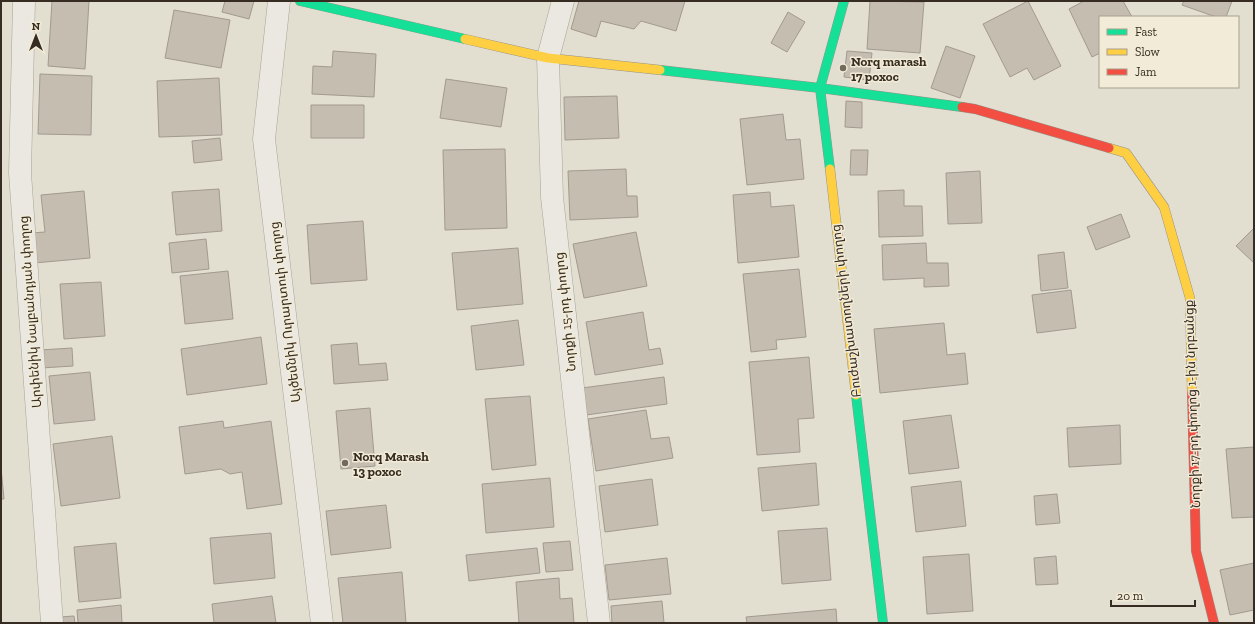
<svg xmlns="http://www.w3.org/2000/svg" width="1255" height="624" viewBox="0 0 1255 624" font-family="'Zilla Slab','Noto Sans Armenian',serif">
	<rect width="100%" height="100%" fill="#e2ded0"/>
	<path fill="#c6bdb1" stroke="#a29a8f" d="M 52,1 L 89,1 L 85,69 L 48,66 Z
		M 225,1 L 254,1 L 249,19 L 222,12 Z
		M 579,1 L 685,1 L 676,31 L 641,21 L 634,29 L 601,21 L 596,37 L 571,29 Z
		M 870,1 L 924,2 L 920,53 L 867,49 Z
		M 1028,1 L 1061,66 L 1034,80 L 1027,68 L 1010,77 L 983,24 Z
		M 1084,1 L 1123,1 L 1132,17 L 1100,17 L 1100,53 L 1092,57 L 1069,9 Z
		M 1184,1 L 1232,1 L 1226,17 L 1216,17 L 1182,5 Z
		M 174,10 L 230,20 L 221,68 L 165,58 Z
		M 788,12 L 805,22 L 787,52 L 771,43 Z
		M 946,46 L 975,56 L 960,98 L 931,88 Z
		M 333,51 L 376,54 L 374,97 L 312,94 L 313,66 L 332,67 Z
		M 847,51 L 872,53 L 869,80 L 844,77 Z
		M 40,74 L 92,76 L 91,135 L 38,134 Z
		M 219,78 L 222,135 L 159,137 L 157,81 Z
		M 446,79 L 507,88 L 501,127 L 440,118 Z
		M 617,96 L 619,138 L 565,140 L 564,97 Z
		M 846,101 L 862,102 L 862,128 L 845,127 Z
		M 311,105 L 364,105 L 364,138 L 311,138 Z
		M 783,114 L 786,140 L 800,139 L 804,179 L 747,185 L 740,119 Z
		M 220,138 L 222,160 L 194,163 L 192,141 Z
		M 505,149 L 507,228 L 445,230 L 443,150 Z
		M 851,150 L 868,150 L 867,175 L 850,175 Z
		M 626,169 L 627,196 L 637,196 L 638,217 L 570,220 L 568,171 Z
		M 980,171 L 982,223 L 948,224 L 946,173 Z
		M 219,189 L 222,231 L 176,235 L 172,192 Z
		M 904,190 L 904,206 L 922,206 L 923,236 L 879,237 L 878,191 Z
		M 84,191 L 90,258 L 34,263 L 31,233 L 45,232 L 41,195 Z
		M 770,192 L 771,207 L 794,205 L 799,257 L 738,263 L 733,195 Z
		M 1121,214 L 1130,237 L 1096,250 L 1087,227 Z
		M 363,221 L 367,280 L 311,284 L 307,225 Z
		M 1254,228 L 1254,263 L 1236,246 Z
		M 636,232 L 647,286 L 584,298 L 573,244 Z
		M 206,239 L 209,269 L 172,273 L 169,243 Z
		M 926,243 L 927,263 L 948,263 L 949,286 L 924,287 L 924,278 L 883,280 L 882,245 Z
		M 518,248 L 523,304 L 457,310 L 452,253 Z
		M 1064,252 L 1068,288 L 1041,291 L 1038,255 Z
		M 799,269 L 806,337 L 776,340 L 777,349 L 751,352 L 743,274 Z
		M 228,271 L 233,319 L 185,324 L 180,276 Z
		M 101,282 L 105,336 L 64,339 L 60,284 Z
		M 1071,290 L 1076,328 L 1037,333 L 1032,295 Z
		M 643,312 L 649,350 L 660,348 L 663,364 L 595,375 L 586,322 Z
		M 518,320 L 524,365 L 476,370 L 471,326 Z
		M 944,323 L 947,355 L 965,353 L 968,384 L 880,393 L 874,329 Z
		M 261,337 L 267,384 L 187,395 L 181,349 Z
		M 357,343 L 359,365 L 386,363 L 388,380 L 334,384 L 331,345 Z
		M 72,348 L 73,366 L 41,368 L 40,350 Z
		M 809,357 L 814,418 L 798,419 L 800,452 L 757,455 L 749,362 Z
		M 90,372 L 95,420 L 54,424 L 49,376 Z
		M 664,377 L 667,404 L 586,415 L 582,388 Z
		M 530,396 L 536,465 L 492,470 L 485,399 Z
		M 370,408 L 375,466 L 341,469 L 336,411 Z
		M 646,410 L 651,439 L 669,437 L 673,458 L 596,471 L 588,419 Z
		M 951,415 L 959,468 L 909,474 L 903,421 Z
		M 223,421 L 224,428 L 271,421 L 282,504 L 247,509 L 242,472 L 230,474 L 221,469 L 185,474 L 179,427 Z
		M 1120,425 L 1121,464 L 1069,467 L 1067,428 Z
		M 112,436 L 120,498 L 61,506 L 53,444 Z
		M 1254,447 L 1254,517 L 1232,518 L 1226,449 Z
		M 816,463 L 819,505 L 762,511 L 758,468 Z
		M 1,468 L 4,499 L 1,499 Z
		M 550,478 L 554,527 L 486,533 L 482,484 Z
		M 652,479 L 658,525 L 605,532 L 599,486 Z
		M 961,481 L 966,526 L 916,532 L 911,487 Z
		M 1057,494 L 1060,523 L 1036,525 L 1034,496 Z
		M 386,505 L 391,548 L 331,555 L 326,511 Z
		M 827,528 L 831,580 L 782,584 L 778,531 Z
		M 271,533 L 275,578 L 214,584 L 210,538 Z
		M 570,541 L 573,570 L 546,572 L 543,543 Z
		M 116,543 L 121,598 L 79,602 L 74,547 Z
		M 537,548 L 540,573 L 469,581 L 466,555 Z
		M 969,554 L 973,611 L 927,614 L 923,557 Z
		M 1056,556 L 1058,584 L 1036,585 L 1034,558 Z
		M 667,558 L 671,594 L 609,600 L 605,565 Z
		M 1254,563 L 1254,610 L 1230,615 L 1220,570 Z
		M 402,572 L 406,623 L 343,623 L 338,578 Z
		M 559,578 L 560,599 L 572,598 L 574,623 L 519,623 L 516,582 Z
		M 272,596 L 276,623 L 214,623 L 212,604 Z
		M 662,601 L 664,623 L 612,623 L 611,606 Z
		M 121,605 L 122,623 L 78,623 L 77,610 Z
		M 836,609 L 837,623 L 747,623 L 746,617 Z
		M 74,616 L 75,623 L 60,623 L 60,617 Z"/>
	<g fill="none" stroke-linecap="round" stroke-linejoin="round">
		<defs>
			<path id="street" d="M 24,1 L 20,173 L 52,623
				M 279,1 L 264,139 L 322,623
				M 563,1 L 548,58 L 552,197 L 599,623"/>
			<path id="fast" d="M 300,1 L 465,39
				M 660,70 L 820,88 L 962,107
				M 830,169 L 820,88 L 844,1
				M 856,395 L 883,623"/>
			<path id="slow" d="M 465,39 L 548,58 L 660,70
				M 1109,148 L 1126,153 L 1164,207 L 1190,298 L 1192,393
				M 830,169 L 856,395"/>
			<path id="jam" d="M 962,107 L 975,109 L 1109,148
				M 1192,393 L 1196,551 L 1214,623"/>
		</defs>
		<use href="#street" stroke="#a8a398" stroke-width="23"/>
		<use href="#fast" stroke="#979388" stroke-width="10"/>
		<use href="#slow" stroke="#979388" stroke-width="10"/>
		<use href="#jam" stroke="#979388" stroke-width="10"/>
		<use href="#street" stroke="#eae8e0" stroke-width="22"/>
		<use href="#fast" stroke="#16e098" stroke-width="9"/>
		<use href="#slow" stroke="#ffcf43" stroke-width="9"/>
		<use href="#jam" stroke="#f24e42" stroke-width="9"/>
	</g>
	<g fill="#726a5e" stroke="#f2ebd7" stroke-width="1.5">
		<circle cx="843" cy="68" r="4"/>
		<circle cx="345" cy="463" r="4"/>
	</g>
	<g text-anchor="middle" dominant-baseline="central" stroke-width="3" stroke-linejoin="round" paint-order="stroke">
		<g font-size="13" font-weight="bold" fill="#362c21" stroke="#f2ebd7" text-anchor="start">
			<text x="851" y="61">Norq marash<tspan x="851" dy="15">17 poxoc</tspan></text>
			<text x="353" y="456">Norq Marash<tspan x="353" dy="15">13 poxoc</tspan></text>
		</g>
		<g font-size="13" fill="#362c21" stroke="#f2ebd7">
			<text transform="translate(846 311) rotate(-97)">Բուժաշխատողների փողոց</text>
			<text transform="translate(30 312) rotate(-94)">Արփենիկ Նալբանդյան փողոց</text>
			<text transform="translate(285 312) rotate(-97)">Այծեմնիկ Ուրարտուի փողոց</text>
			<text transform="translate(565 312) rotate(-96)">Նորքի 15-րդ փողոց</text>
			<text transform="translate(1192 404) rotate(-92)">Նորքի 17-րդ փողոց 1-ին նրբանցք</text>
		</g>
	</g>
	<rect width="1255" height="624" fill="none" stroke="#362c21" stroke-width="4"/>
	<rect x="1099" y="16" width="140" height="72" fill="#f2ebd7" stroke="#a79f8e"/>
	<rect x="1107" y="29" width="20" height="6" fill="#16e098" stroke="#a79f8e"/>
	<text x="1135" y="36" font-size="12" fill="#362c21">Fast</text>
	<rect x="1107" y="49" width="20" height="6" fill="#ffcf43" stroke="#a79f8e"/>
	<text x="1135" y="56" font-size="12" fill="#362c21">Slow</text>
	<rect x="1107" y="69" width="20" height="6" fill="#f24e42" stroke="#a79f8e"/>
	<text x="1135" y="76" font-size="12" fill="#362c21">Jam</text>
	<g transform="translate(36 36)" stroke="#f2ebd7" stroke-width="3" paint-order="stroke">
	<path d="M0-3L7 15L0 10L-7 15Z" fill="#362c21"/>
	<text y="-6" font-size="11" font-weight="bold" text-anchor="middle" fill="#362c21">N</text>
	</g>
	<path d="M1111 600v6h84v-6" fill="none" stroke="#362c21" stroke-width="2"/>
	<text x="1117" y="600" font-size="12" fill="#362c21" stroke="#f2ebd7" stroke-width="3" paint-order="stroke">20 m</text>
</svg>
